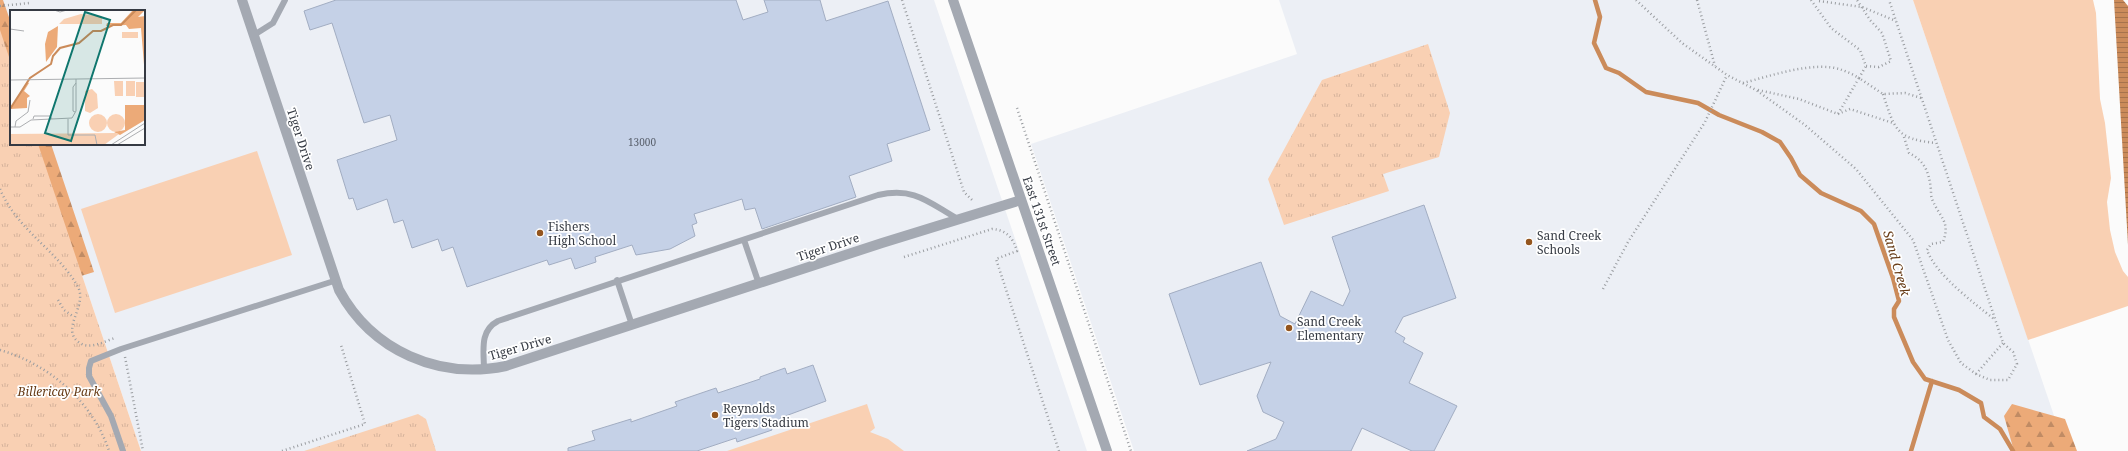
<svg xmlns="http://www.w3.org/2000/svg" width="2128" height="451" viewBox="0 0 2128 451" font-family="'Noto Serif',serif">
	<defs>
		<pattern id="forest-firs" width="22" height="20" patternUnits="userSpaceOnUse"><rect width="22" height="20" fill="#ecaa78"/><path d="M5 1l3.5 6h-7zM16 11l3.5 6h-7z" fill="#c08b64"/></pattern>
		<pattern id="park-tufts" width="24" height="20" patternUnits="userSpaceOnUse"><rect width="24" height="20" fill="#f9d0b3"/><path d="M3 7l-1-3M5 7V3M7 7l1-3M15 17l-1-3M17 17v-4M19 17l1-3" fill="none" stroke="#d6b39b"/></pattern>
		<pattern id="water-rules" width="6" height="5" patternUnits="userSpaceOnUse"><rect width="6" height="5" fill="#cb8b5a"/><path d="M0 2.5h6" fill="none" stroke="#a6734c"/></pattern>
	</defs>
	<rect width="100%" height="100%" fill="#fbfbfb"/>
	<path fill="#eceff5" d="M 0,0 L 934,0 L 1087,451 L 141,451 L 38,144 L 144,144 L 144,11 L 11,11 L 11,63 Z
		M 1279,0 L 1913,0 L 2066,451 L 1134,451 L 1031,144 L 1297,54 Z"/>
	<path fill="#f9d0b3" d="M 1913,0 L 2093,0 L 2096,13 L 2100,99 L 2105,123 L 2111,178 L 2107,202 L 2110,230 L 2115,252 L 2123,271 L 2128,277 L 2128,306 L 2028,340 Z
		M 257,151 L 292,255 L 115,313 L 81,209 Z
		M 867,404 L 875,428 L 870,432 L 888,439 L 904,451 L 727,451 Z"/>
	<path fill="url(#forest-firs)" d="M 0,0 L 3,0 L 11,23 L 11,144 L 51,144 L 94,272 L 0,301 Z
		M 2012,404 L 2065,419 L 2077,451 L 2014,451 L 2004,416 Z"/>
	<path fill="url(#park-tufts)" d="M 0,30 L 11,63 L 11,144 L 38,144 L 141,451 L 0,451 Z
		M 1428,44 L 1450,113 L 1439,157 L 1383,174 L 1389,191 L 1284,225 L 1268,179 L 1322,80 Z
		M 418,414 L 426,419 L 436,451 L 304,451 Z"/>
	<path fill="url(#water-rules)" d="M 2114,0 L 2123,0 L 2128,6 L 2128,245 Z"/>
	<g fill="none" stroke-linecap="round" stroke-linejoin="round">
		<path stroke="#cb8b5a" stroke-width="4.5" d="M 1595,0 L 1600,17 L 1594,43 L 1606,68 L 1619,73 L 1646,92 L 1698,103 L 1719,115 L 1762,132 L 1780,142 L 1791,158 L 1800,175 L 1821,193 L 1861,211 L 1874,224 L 1893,278 L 1899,301 L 1894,309 L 1894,317 L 1913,362 L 1925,379 L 1959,390 L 1981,403 L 1984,417 L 2000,429 L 2013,451
			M 1911,451 L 1932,381"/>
	</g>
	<path fill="#c5d1e7" stroke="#a2adc2" d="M 336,0 L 736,0 L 743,20 L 768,12 L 764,0 L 820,0 L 826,21 L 888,1 L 930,130 L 887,144 L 892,161 L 849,176 L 856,197 L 762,229 L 755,208 L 745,210 L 742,199 L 694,214 L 697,223 L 692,225 L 695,236 L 670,249 L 636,255 L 632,245 L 595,257 L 596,262 L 575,269 L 571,258 L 549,265 L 547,260 L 467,287 L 453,247 L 442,251 L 438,239 L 412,248 L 403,220 L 394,223 L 387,199 L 357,210 L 353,198 L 349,199 L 337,160 L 397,140 L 390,115 L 364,123 L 332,23 L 310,30 L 304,11 Z
		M 1424,205 L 1456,298 L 1403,317 L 1395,332 L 1405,338 L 1403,342 L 1423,353 L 1409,383 L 1457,406 L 1434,451 L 1412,451 L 1362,428 L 1351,451 L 1247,451 L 1276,439 L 1284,422 L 1263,412 L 1257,396 L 1271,362 L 1200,385 L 1169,294 L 1261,262 L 1280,316 L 1295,324 L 1311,291 L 1343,306 L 1350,291 L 1332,237 Z
		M 813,365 L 826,401 L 780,418 L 782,422 L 770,426 L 772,430 L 737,442 L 736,438 L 697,451 L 568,451 L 568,448 L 595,440 L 592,431 L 631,419 L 631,422 L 677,406 L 675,402 L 716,388 L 718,393 L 760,379 L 760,377 L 785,368 L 787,374 Z"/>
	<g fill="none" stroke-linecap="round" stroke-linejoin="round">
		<path stroke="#9a9da1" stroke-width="2.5" stroke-dasharray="1 3" stroke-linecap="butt" d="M 902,0 L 964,192 L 974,202
			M 1636,0 L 1682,43 L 1727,75 L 1756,90 L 1805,125 L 1856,169 L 1913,240 L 1948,340 L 1961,363 L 1976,374 L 1990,380 L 2008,380 L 2017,364 L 2013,352 L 2003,343 L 1889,0
			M 1697,0 L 1715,66
			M 1811,0 L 1831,28 L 1860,50 L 1866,66 L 1879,67 L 1891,61 L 1882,33 L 1870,20 L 1857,0
			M 1819,1 L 1862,7 L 1896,21
			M 0,6 L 30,3
			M 1743,83 C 1770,76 1816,60 1842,70 C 1848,72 1854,75 1859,78 L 1866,66
			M 1758,90 L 1799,99 L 1838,114 L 1859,78 L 1883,94 L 1905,93 L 1921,98
			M 1883,94 C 1895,130 1896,139 1936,143
			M 1017,108 L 1131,451
			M 1838,114 L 1850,109 L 1893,123
			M 1904,137 L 1909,153 C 1925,161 1929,172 1931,190 C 1931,193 1931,197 1932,199 C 1939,217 1951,221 1943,242 L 1931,244 L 1927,250 C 1936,275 1974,303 1994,319
			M 0,189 C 17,230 58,251 78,287 C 88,306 59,330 80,343 C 90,350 105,341 115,338
			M 904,257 L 992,229 C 1007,230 1013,238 1017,251 L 996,259 L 1059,451
			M 1603,289 L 1628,242 L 1705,122 L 1727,75
			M 58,300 L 64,310 L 74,317
			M 0,350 C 49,364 93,402 109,451
			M 125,357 L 143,451
			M 1976,374 L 2003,343
			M 282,451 L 365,424 L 341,345"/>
		<path stroke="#a4a9b2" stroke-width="6" d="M 254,35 L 273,23 L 285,0
			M 744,240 L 759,284
			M 617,280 L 632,325
			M 484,370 C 484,351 479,331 498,321 L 878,195 C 915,187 928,202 958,219
			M 123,451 L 111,416 L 89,376 L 89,368 L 91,361 L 121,349 L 334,281"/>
		<path stroke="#a4a9b2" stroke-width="10" d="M 242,0 L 339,290 C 372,351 439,380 506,366 L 882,243 L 1021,200"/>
		<path stroke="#a4a9b2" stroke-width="10" d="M 953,0 L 1107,451"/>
	</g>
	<g fill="#94551e" stroke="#fff" stroke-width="1.5">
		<circle cx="540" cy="233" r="4"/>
		<circle cx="1529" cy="242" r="4"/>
		<circle cx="1289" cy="328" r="4"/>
		<circle cx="715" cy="415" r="4"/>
	</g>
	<g text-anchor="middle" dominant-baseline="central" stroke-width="3.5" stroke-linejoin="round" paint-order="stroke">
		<g font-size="10" fill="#59606c">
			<text x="642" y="142">13000</text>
		</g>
		<g font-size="12" fill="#353a43" stroke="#fff">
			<text transform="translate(301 139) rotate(72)">Tiger Drive</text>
			<text transform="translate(1042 221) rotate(71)">East 131st Street</text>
			<text transform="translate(828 247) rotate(-18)">Tiger Drive</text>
			<text transform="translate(520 347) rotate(-16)">Tiger Drive</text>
		</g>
		<g font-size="12" fill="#353a43" stroke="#fff" text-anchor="start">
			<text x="548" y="226">Fishers<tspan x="548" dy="14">High School</tspan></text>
			<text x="1537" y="235">Sand Creek<tspan x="1537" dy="14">Schools</tspan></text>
			<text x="1297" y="321">Sand Creek<tspan x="1297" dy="14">Elementary</tspan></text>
			<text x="723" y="408">Reynolds<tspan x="723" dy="14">Tigers Stadium</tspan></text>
		</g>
		<g font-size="12" font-style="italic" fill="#673b16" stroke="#fff">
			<text x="59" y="391">Billericay Park</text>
		</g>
		<g font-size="13" font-style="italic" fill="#663a15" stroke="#fff">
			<text transform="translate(1897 263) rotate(74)">Sand Creek</text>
		</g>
	</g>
	<g transform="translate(10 10)">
		<rect width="135" height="135" fill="#fbfbfb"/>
		<path d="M 71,4 L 92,6 L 92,14 L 49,14 L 54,9 ZM 112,22 L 128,22 L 128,28 L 112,28 ZM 104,71 L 113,71 L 113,86 L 105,86 ZM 116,71 L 125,71 L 125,86 L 116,86 ZM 126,72 L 135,72 L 135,87 L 126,87 ZM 82,79 L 87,84 L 88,98 L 80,103 L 75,101 L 75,81 ZM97 113a9 9 0 1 1 18 0a9 9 0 1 1-18 0ZM79 113a9 9 0 1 1 18 0a9 9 0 1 1-18 0Z" fill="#f9d0b3"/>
		<path d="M 123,0 L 135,0 L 128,7 L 135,6 L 135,67 L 131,18 L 119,19 L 116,15 L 96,16 L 97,13 L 111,13 ZM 48,16 L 47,37 L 36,52 L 35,34 L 38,22 ZM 17,72 L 19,73 L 14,81 L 20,86 L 17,88 L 17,98 L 0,99 ZM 115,95 L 135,95 L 135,110 L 110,125 L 104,122 L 115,120 Z" fill="#ecaa78"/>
		<path d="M 0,124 L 106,123 L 109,124 L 94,135 L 0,135 Z" fill="#f9d0b3"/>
		<path fill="none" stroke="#cb8b5a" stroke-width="2" d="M 0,99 L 20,68 L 41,54 L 43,46 L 50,38 L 69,33 L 83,21 L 91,21 L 103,15 L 111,15 L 126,0"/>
		<path fill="none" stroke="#acaeb1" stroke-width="1" d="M 44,0 L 50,2 L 57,0M 0,19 L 14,21M 0,70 L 135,68M 65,102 L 63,101 L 63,77 L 66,73M 23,109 L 24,106 L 40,106 L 42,109M 58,109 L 58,125 L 85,125 L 87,135M 0,117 L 10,117 L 21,110 L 62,108 L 66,101 L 66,69M 5,117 L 6,111 L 18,102 L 20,90M 101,135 L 135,113M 107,135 L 135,118"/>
		<path fill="#0f766e" fill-opacity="0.15" stroke="#0f766e" stroke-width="2" d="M 75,2 L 100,10 L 61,131 L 35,123 Z"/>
		<rect width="135" height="135" fill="none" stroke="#353a43" stroke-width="2"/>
	</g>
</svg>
